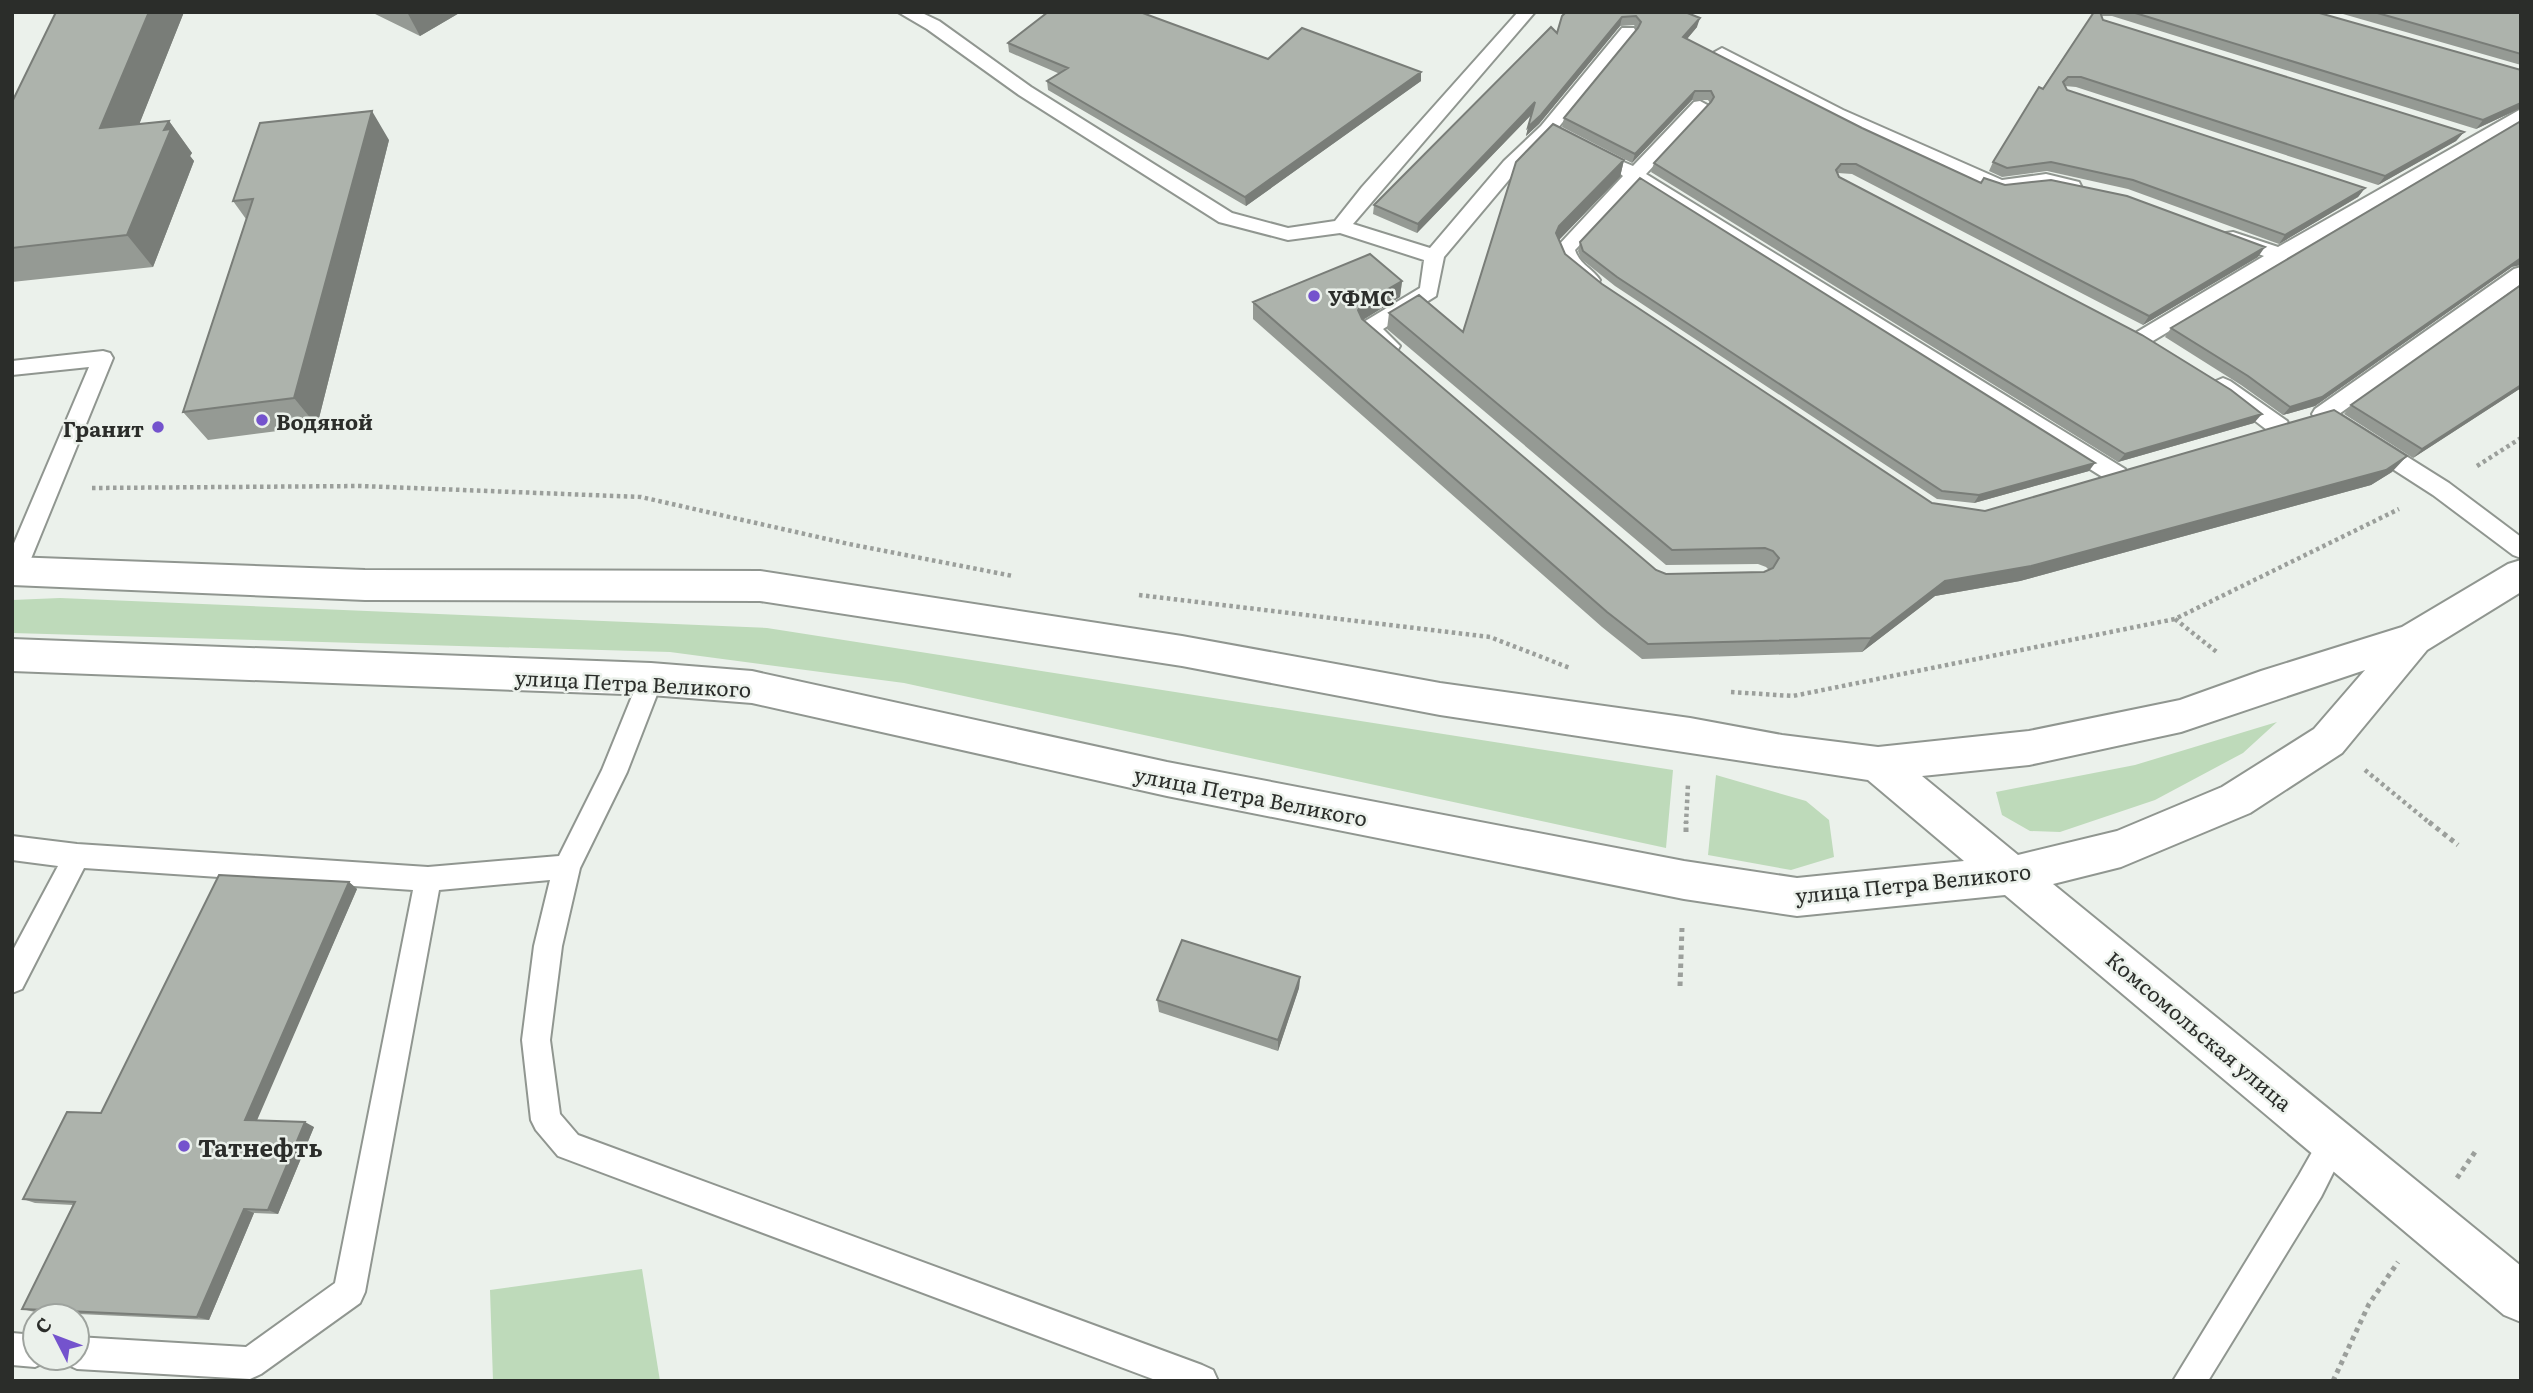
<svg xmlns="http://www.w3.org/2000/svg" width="2533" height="1393" viewBox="0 0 2533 1393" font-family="Literata,serif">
	<rect width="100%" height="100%" fill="#ebf1eb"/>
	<path fill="#bedaba" d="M 60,598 L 767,628 L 1673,770 L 1666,848 L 904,683 L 670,652 L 12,633 L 12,600 Z
		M 2277,722 L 2243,753 L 2155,800 L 2060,832 L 2030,831 L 2002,815 L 1996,792 L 2135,765 Z
		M 1716,775 L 1806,801 L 1829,820 L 1834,857 L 1791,870 L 1708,855 Z
		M 642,1269 L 660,1381 L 493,1381 L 490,1290 Z"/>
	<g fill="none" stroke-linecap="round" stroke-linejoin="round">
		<defs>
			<path id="service" d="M 898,12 L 920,12 L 939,21 L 1031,87 L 1232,213 L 1288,228 L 1335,221 L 1362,187 L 1518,12 L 1535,12 L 1353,224 L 1430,248 L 1504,161 L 1541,126 L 1622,28 L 1634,28 L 1636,32 L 1553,134 L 1518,169 L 1444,257 L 1436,296 L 1383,329 L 1400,346 L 1397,351 C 1383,355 1366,340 1359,328 L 1362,323 L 1420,288 L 1424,260 L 1340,233 L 1288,240 L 1219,222 L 1019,95 L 927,29 Z
				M 1722,48 L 1843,110 L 2002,180 L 2046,174 L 2079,182 L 2081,186 L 2072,192 L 2046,186 L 2000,192 L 1993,190 L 1831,118 L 1716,57 L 1713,53 Z
				M 1700,101 L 1709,106 L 1706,110 L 1646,174 L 2125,469 L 2128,475 L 2125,481 L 2117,483 L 2109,481 L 1636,185 L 1575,250 C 1580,265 1592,268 1600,280 L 1597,285 C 1576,291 1561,266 1555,249 L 1623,176 L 1612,167 L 1614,163 L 1621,161 L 1633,166 L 1694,102 Z
				M 2521,109 L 2521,122 L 2151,342 L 2137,342 L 2134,337 L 2137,332 L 2264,256 L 2226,243 L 2223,238 L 2226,233 L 2233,232 L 2278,247 Z
				M 2521,267 L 2521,284 L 2339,414 L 2449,483 L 2521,537 L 2521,558 L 2513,555 L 2433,495 L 2315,419 L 2312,414 L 2315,409 L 2514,269 Z
				M 103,351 L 110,353 L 113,358 L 26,571 L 22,577 L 12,580 L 12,548 L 89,367 L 12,375 L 12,361 Z
				M 2223,378 L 2230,381 L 2287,421 L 2290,427 L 2287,433 L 2279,435 L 2271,433 L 2216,391 L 2213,386 L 2216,381 Z
				M 651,669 L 660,672 L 663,679 L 627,772 L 580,868 L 562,946 L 550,1040 L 560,1114 L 578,1135 L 1202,1365 L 1213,1370 L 1218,1381 L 1158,1381 L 558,1156 L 536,1130 L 531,1120 L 522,1040 L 534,946 L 550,880 L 439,890 L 365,1292 L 360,1303 L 261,1374 L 250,1379 L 77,1369 L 66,1364 L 63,1358 L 77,1358 L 77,1337 L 246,1347 L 335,1283 L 413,890 L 84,868 L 22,989 L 12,993 L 12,952 L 58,866 L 12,860 L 12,836 L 77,844 L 428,867 L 559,856 L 602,770 L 639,679 L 642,672 Z
				M 2334,1126 L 2344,1131 L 2349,1141 L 2321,1197 L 2208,1381 L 2173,1381 L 2299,1175 L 2324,1131 Z
				M 12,1333 L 35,1335 L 35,1358 L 48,1358 L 46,1362 L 35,1367 L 12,1365 Z"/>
			<path id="tertiary" d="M 12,557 L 365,570 L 760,571 L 1182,636 L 1440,683 L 1690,718 L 1782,735 L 1878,747 L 2029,731 L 2180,700 L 2261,671 L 2402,627 L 2508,564 L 2521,560 L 2521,592 L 2427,650 L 2342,753 L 2250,813 L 2121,867 L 2053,884 L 2521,1266 L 2521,1322 L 2504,1315 L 2005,895 L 1797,916 L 1684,899 L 1167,796 L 752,703 L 651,695 L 12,671 L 12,639 L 651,663 L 752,671 L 1167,762 L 1684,861 L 1797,878 L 1964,861 L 1868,780 L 1440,715 L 1182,666 L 760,601 L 365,600 L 12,585 ZM 2365,670 L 2314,729 L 2222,787 L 2117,831 L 2018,855 L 1922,776 L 2029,765 L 2181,732 Z"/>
		</defs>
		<use href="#service" stroke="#909690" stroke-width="4"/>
		<use href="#tertiary" stroke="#909690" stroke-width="4"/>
		<path stroke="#9b9f9b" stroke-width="4.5" stroke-dasharray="3.5 3.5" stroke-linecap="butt" d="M 2477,466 L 2521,438
			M 92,488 L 361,486 L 641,497 L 849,544 L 1013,576
			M 1139,595 L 1490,637 L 1570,668
			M 2175,619 L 2218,653
			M 1731,692 L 1793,696 L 2175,619 L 2399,509
			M 2365,770 L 2431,824
			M 1686,824 L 1688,784"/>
		<path stroke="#9b9f9b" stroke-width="5" stroke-dasharray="4.5 4.5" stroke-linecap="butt" d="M 2429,822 L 2458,845
			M 1686,832 L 1686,822
			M 1680,986 L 1682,928
			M 2457,1178 L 2475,1152
			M 2333,1381 L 2369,1304 L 2398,1262"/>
		<use href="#service" fill="#fff" fill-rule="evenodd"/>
		<use href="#tertiary" fill="#fff" fill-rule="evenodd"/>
	</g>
	<path fill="#959a94" d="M 56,12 L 184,12 L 139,124 L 169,121 L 192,153 L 190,156 L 194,161 L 153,267 L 12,282 L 12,102 Z
		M 371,12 L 461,12 L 420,36 Z
		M 1685,12 L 1697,27 L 1687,39 L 1862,128 L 1981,183 L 2005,185 L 2258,257 L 2143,325 L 1852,174 L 1838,173 L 1839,177 L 2254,423 L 2118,462 L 1651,172 L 1654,163 L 1710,103 L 1708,100 L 1692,100 L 1632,163 L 1562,127 L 1564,118 L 1637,30 L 1634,25 L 1620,26 L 1539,124 L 1526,136 L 1532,114 L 1417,233 L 1373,214 L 1374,205 L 1557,33 L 1562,16 Z
		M 2094,12 L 2316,12 L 2521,70 L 2521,108 L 2476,129 L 2112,16 L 2101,16 L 2103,20 L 2464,132 L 2456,141 L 2378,185 L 2076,87 L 2065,86 L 2067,90 L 2365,188 L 2358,197 L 2279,244 L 2128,189 L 2047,171 L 2002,177 L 1989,171 L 1993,162 Z
		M 2336,12 L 2521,12 L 2521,65 Z
		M 1008,43 L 1268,59 L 1421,72 L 1421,81 L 1246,206 L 1048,90 L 1047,81 L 1060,74 L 1009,52 Z
		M 389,140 L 317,426 L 208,440 L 183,412 L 246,219 L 233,201 Z
		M 1624,160 L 1620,177 L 1559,240 L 1565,254 L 1602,284 L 1932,503 L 1985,511 L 2392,472 L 2371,485 L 2020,581 L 1935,596 L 1862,652 L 1642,659 L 1602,627 L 1253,319 L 1253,302 L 1402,281 L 1400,297 L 1363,320 L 1656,570 L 1666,574 L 1764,572 L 1769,570 L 1766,567 L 1758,564 L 1666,565 L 1387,329 L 1389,313 L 1463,332 Z
		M 1580,242 L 2089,471 L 1974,503 L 1937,499 L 1615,286 L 1581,259 L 1578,251 Z
		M 2512,267 L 2315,406 L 2283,415 L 2241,385 L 2165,337 L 2171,328 Z
		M 2521,285 L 2521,388 L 2413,458 L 2344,414 L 2351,405 Z
		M 349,882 L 357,889 L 256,1120 L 314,1127 L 278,1214 L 254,1213 L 209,1320 L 35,1312 L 22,1309 L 73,1205 L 35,1203 L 23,1199 L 101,1113 Z
		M 1300,977 L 1299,988 L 1278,1051 L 1159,1012 L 1157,1000 Z"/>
	<path fill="#797d78" d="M 149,12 L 184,12 L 125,160 L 100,128 Z
		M 407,12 L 461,12 L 420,36 Z
		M 1622,17 L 1620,26 L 1539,124 L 1526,136 L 1528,127 Z
		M 1700,18 L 1697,27 L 1681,46 L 1683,37 Z
		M 1421,72 L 1421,81 L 1246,206 L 1245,197 Z
		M 1695,91 L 1692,100 L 1632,163 L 1635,154 Z
		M 1535,102 L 1534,112 L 1417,233 L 1418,224 Z
		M 2521,103 L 2521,108 L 2476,129 L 2483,120 Z
		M 372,111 L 389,140 L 317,426 L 294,398 Z
		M 169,121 L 192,153 L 190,156 L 194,161 L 153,267 L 127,235 L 164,130 Z
		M 2464,132 L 2456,141 L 2378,185 L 2385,176 Z
		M 1624,160 L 1620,177 L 1556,243 L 1556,233 L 1559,226 Z
		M 2365,188 L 2358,197 L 2279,244 L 2285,235 Z
		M 2265,247 L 2258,257 L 2143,325 L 2149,316 Z
		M 2521,258 L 2521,265 L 2512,267 L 2315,406 L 2283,415 L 2290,407 Z
		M 1402,281 L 1400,297 L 1361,321 L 1358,310 L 1362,304 Z
		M 2521,385 L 2521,388 L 2413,458 L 2422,449 Z
		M 2262,414 L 2254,423 L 2118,462 L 2125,454 Z
		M 2407,456 L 2392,472 L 2371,485 L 2020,581 L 1935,596 L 1862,652 L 1871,638 L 1945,581 Z
		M 2095,463 L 2089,471 L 1974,503 L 1979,495 Z
		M 349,882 L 357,889 L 255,1125 L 245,1120 Z
		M 1300,977 L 1299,988 L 1278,1051 L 1278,1040 Z
		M 305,1122 L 314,1127 L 278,1214 L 268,1210 Z
		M 244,1209 L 254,1213 L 209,1320 L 197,1317 Z"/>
	<path fill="#adb3ac" stroke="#797d78" stroke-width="2" d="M 56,12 L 149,12 L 100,128 L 169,121 L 164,130 L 171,129 L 127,235 L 12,248 L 12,102 Z
		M 1048,12 L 1140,12 L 1268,59 L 1302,28 L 1421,72 L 1245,197 L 1047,81 L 1068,68 L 1008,43 Z
		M 1566,12 L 1685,12 L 1700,18 L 1683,37 L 1862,128 L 1981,183 L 1984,178 L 2005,185 L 2051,180 L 2127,196 L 2265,247 L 2149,316 L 1856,164 L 1841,164 L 1836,170 L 1839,177 L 2142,335 L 2231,390 L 2262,414 L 2125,454 L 1654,163 L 1711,102 L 1714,97 L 1711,91 L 1695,91 L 1635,154 L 1564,118 L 1638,28 L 1641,22 L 1636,16 L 1622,17 L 1541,115 L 1528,127 L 1535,102 L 1418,224 L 1374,205 L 1551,27 L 1557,33 L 1562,16 Z
		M 2094,12 L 2100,12 L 2103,20 L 2464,132 L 2385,176 L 2081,77 L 2068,77 L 2063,82 L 2067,90 L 2365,188 L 2285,235 L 2133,180 L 2051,162 L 2007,168 L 1993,162 L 2039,87 L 2043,89 Z
		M 2132,12 L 2316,12 L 2521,70 L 2521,103 L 2483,120 Z
		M 2374,12 L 2521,12 L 2521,54 Z
		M 372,111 L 294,398 L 183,412 L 253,199 L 233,201 L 260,123 Z
		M 2521,121 L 2521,258 L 2322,397 L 2290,407 L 2248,376 L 2171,328 Z
		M 1553,124 L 1624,160 L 1559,226 L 1556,233 L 1565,254 L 1602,284 L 1932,503 L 1985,511 L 2334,410 L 2407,456 L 2386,470 L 2031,566 L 1945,581 L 1871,638 L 1648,644 L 1607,612 L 1253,302 L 1370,254 L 1402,281 L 1362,304 L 1358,310 L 1362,319 L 1656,570 L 1666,574 L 1764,572 L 1773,568 L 1779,558 L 1773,551 L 1765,548 L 1672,550 L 1389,313 L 1419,295 L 1463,332 L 1516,162 Z
		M 1640,178 L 2095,463 L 1979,495 L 1942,491 L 1617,277 L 1583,251 L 1580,242 Z
		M 2521,285 L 2521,385 L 2422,449 L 2351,405 Z
		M 219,875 L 349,882 L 245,1120 L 305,1122 L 268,1210 L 244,1209 L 197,1317 L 22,1309 L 75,1202 L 23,1199 L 67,1112 L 101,1113 Z
		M 1182,940 L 1300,977 L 1278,1040 L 1157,1000 Z"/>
	<g fill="#7453cd" stroke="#ebf1eb" stroke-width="2.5">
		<circle cx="1314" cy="296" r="7"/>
		<circle cx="262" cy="420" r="7"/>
		<circle cx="158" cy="427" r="7"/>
		<circle cx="184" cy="1146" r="7"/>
	</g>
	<g text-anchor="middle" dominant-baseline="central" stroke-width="5" stroke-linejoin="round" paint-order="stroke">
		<g font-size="21" font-weight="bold" fill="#2b2d2a" stroke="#ebf1eb" text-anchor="start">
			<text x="1328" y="296">УФМС</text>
			<text x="276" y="420">Водяной</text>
			<text x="144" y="427" text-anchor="end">Гранит</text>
		</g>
		<g font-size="21" fill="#2b2d2a" stroke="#ebf1eb">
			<text transform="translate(633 682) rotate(3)">улица Петра Великого</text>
			<text transform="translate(1251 795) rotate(11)">улица Петра Великого</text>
			<text transform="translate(1913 882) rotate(-6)">улица Петра Великого</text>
			<text transform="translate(2200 1030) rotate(40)">Комсомольская улица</text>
		</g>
		<g font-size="24" font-weight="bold" fill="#2b2d2a" stroke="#ebf1eb" text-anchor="start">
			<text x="198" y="1146">Татнефть</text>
		</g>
	</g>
	<rect width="2533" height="1393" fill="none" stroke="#2b2d2a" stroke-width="28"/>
	<g transform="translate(56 1337) rotate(312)"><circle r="33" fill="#ebf1eb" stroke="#9ea39e" stroke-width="2"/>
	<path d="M0-5L12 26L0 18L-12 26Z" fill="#7453cd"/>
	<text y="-10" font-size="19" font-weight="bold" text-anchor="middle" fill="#2b2d2a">С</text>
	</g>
</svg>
